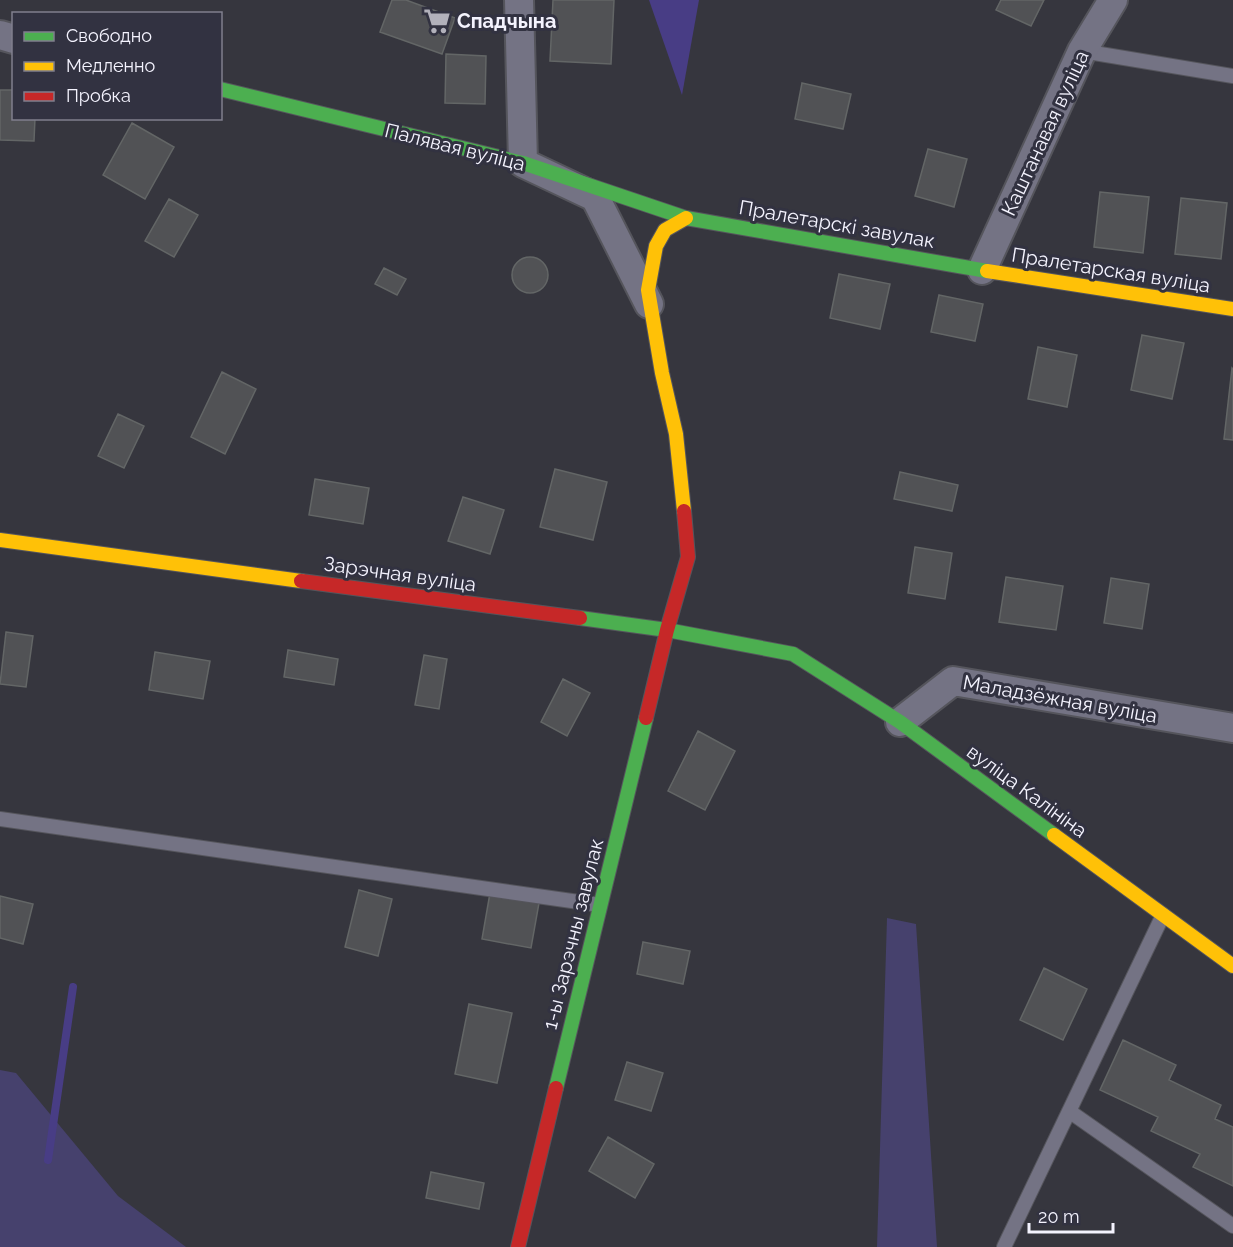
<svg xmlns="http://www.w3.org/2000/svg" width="1233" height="1247" viewBox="0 0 1233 1247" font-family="Raleway,sans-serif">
	<rect width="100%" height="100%" fill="#36363e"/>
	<path fill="#46416d" d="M 887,918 L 916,924 L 937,1247 L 877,1247 Z
		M 0,1070 L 16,1073 L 118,1196 L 186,1247 L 0,1247 Z"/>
	<path fill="#483d85" d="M 649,0 L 699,0 L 682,95 Z"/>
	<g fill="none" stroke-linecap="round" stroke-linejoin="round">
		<path stroke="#483d85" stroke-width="8" d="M 48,1160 L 73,987"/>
	</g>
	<path fill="#515255" stroke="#636666" stroke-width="1.5" d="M 392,0 L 406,0 L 455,18 L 442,54 L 380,32 Z
		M 553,0 L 614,0 L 611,64 L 550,61 Z
		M 1001,0 L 1044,0 L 1031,26 L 996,10 Z
		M 446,54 L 486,56 L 485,104 L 445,103 Z
		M 802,83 L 851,94 L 843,129 L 795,119 Z
		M 0,90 L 14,90 L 14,118 L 35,118 L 34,141 L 0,140 Z
		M 132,123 L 174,147 L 145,199 L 103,175 Z
		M 928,149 L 967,159 L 954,207 L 915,196 Z
		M 1100,192 L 1149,197 L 1143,253 L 1094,247 Z
		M 1181,198 L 1227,203 L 1221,259 L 1175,254 Z
		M 169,199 L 198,215 L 174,257 L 145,241 Z
		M512 275a18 18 0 1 1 36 0a18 18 0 1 1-36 0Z
		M 384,268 L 406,279 L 397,295 L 375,284 Z
		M 839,274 L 890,284 L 880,329 L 830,318 Z
		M 939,295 L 983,304 L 975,341 L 931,332 Z
		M 1142,335 L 1184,343 L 1172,399 L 1131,390 Z
		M 1038,347 L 1077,355 L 1067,407 L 1028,399 Z
		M 1232,368 L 1233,369 L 1233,440 L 1224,439 Z
		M 222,372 L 256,389 L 225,454 L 191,437 Z
		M 118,414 L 144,426 L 124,468 L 98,456 Z
		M 555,469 L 607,482 L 593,540 L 540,527 Z
		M 900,472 L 958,485 L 952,511 L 894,499 Z
		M 315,479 L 369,488 L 363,524 L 309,515 Z
		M 463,497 L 504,510 L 490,554 L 448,541 Z
		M 915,547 L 952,553 L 945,599 L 908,593 Z
		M 1006,577 L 1063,586 L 1056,630 L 999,622 Z
		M 1111,578 L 1149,584 L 1142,629 L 1104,623 Z
		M 6,632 L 33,636 L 26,687 L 0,684 Z
		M 288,650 L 338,659 L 334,685 L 284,677 Z
		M 155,652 L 210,661 L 203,699 L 149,690 Z
		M 424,655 L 447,659 L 439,709 L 415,705 Z
		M 563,679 L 590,693 L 567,736 L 541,722 Z
		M 698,731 L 735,751 L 705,810 L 668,791 Z
		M 359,890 L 392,899 L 378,956 L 345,947 Z
		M 490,893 L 539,903 L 531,948 L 482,939 Z
		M 0,896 L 33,904 L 23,944 L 0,938 Z
		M 643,942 L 690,951 L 683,984 L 637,974 Z
		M 1044,968 L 1087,989 L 1063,1040 L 1020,1020 Z
		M 469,1004 L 512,1013 L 497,1083 L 455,1074 Z
		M 1123,1040 L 1176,1065 L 1169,1080 L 1221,1105 L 1215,1119 L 1233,1127 L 1233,1186 L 1193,1167 L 1200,1154 L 1151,1131 L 1158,1117 L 1100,1090 Z
		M 627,1062 L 663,1073 L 651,1111 L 615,1100 Z
		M 608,1137 L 654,1164 L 635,1198 L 589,1171 Z
		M 431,1172 L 484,1183 L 479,1209 L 426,1198 Z"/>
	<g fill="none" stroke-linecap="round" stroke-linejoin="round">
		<defs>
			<path id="lane" d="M 1082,51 L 1233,76
				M 0,819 L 600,905
				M 1069,1111 L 1233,1226
				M 1004,1247 L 1163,915"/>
			<path id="street" d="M 519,0 L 523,163 L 595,197 L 649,304
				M 0,35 L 14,39
				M 982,270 L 1082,51 L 1113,0
				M 900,722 L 953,681 L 1233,728"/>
			<path id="fast" d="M 220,89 L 523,163 L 686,218 L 987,271
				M 580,618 L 667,630 L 793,654 L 900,722 L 1054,835
				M 556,1088 L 646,718"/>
			<path id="slow" d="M 987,271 L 1233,309
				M 684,511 L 676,434 L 662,373 L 648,290 L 656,246 L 665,230 L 686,218
				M 0,540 L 301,581
				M 1054,835 L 1233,966"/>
			<path id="jam" d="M 301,581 L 580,618
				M 646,718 L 667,630 L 688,557 L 684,511
				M 518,1247 L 556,1088"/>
		</defs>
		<use href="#lane" stroke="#55555c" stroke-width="16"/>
		<use href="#street" stroke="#55555c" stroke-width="32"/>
		<use href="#fast" stroke="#55555c" stroke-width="16"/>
		<use href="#slow" stroke="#55555c" stroke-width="16"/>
		<use href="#jam" stroke="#55555c" stroke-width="16"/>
		<use href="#lane" stroke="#747384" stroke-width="14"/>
		<use href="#street" stroke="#747384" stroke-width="28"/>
		<use href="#fast" stroke="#4caf50" stroke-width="14"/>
		<use href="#slow" stroke="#ffc107" stroke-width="14"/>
		<use href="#jam" stroke="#c62828" stroke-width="14"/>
	</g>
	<defs>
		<symbol id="supermarket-bare" viewBox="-9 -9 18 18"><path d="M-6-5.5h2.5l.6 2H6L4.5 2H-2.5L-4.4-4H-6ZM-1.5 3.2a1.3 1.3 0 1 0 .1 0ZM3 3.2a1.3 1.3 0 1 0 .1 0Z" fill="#b2b1bb" stroke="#323241" stroke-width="2.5" paint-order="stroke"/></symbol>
	</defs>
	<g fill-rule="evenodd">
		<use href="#supermarket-bare" x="418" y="2" width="38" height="38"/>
	</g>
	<g text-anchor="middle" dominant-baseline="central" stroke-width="6" stroke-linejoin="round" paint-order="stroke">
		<g font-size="20" font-weight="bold" fill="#f4f3fe" stroke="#323241" text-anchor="start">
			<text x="457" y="21">Спадчына</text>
		</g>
		<g font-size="20" fill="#f4f3fe" stroke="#323241">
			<text transform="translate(1045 133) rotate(-65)">Каштанавая вуліца</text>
			<text transform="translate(455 147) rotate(14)">Палявая вуліца</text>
			<text transform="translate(837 224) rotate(10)">Пралетарскі завулак</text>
			<text transform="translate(1111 270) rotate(9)">Пралетарская вуліца</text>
			<text transform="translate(400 574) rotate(8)">Зарэчная вуліца</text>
			<text transform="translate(1060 699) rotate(10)">Маладзёжная вуліца</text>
			<text transform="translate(1027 791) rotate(36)">вуліца Калініна</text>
			<text transform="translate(573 934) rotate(-76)">1-ы Зарэчны завулак</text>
		</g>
	</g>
	<rect x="12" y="12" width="210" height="108" fill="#323241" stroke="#807f8d" stroke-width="1.5"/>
	<rect x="24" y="32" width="30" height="9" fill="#4caf50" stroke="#807f8d" stroke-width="1.5"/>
	<text x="66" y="42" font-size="18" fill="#f4f3fe">Свободно</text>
	<rect x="24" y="62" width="30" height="9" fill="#ffc107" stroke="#807f8d" stroke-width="1.5"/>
	<text x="66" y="72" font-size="18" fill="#f4f3fe">Медленно</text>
	<rect x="24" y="92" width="30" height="9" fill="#c62828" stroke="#807f8d" stroke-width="1.5"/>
	<text x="66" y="102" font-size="18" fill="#f4f3fe">Пробка</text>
	<path d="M1029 1223v9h84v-9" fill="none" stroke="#f4f3fe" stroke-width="3"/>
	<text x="1038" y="1223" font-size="18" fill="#f4f3fe" stroke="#323241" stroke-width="4.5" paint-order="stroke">20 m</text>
</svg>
